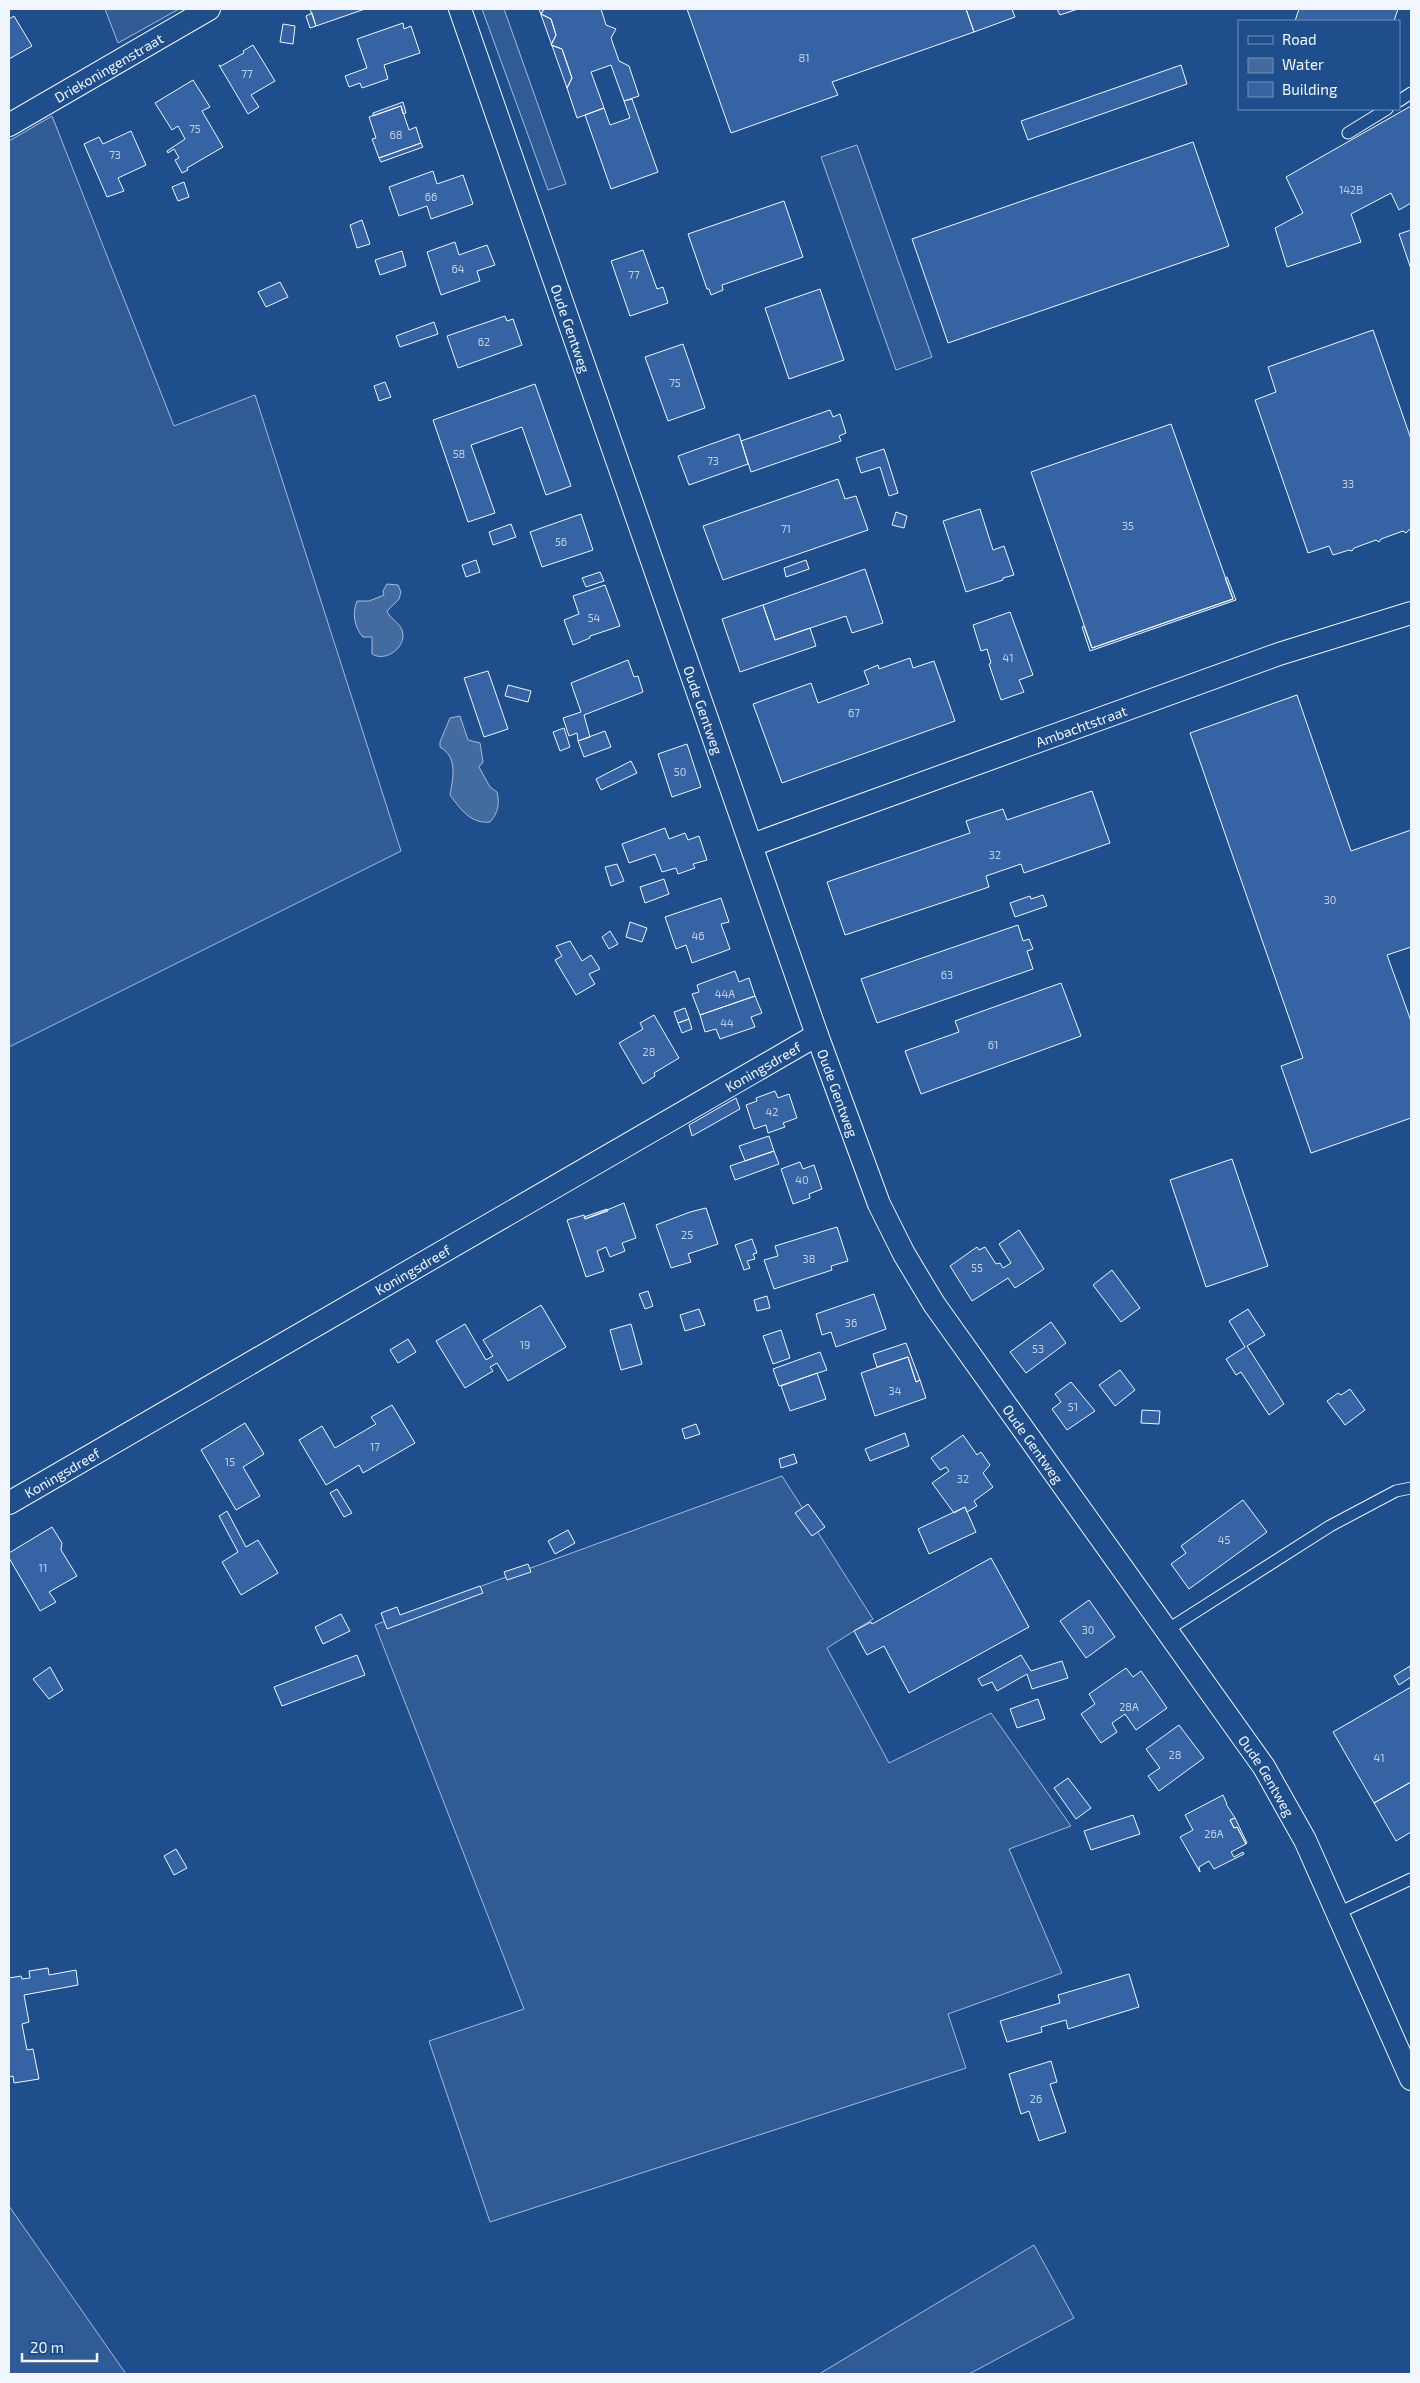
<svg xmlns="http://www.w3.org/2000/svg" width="1420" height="2383" viewBox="0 0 1420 2383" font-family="'Exo 2',sans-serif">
	<rect width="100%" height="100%" fill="#1f4e8c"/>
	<path fill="#305b95" stroke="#a8bbd7" d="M 105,9 L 179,9 L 118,43 Z
		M 482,9 L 504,9 L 566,184 L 548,190 Z
		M 52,116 L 174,426 L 255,395 L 401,851 L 9,1047 L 9,141 Z
		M 857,145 L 932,357 L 896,370 L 821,157 Z
		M 782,1476 L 873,1619 L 827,1648 L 889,1763 L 991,1713 L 1071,1826 L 1009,1849 L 1062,1973 L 948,2014 L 966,2068 L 490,2222 L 429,2041 L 524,2009 L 375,1625 Z
		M 9,2206 L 126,2374 L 9,2374 Z
		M 1034,2245 L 1074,2318 L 969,2374 L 819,2374 Z"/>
	<path fill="#446ba0" stroke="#a8bbd7" d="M 387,584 L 398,585 L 401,592 L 399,599 L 387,611 C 390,619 399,622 402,630 C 408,646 386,663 372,654 L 372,637 L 363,637 C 354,627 352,613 357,601 L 369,601 L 384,595 L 383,591 Z
		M 460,716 L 468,740 L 480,743 L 483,762 L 479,767 L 490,787 L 497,792 C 500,804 498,813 490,822 C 471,824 461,810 450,795 C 453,778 458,757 440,747 L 440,742 L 450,718 Z"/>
	<path fill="#3563a3" stroke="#f2f6ff" d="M 310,9 L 365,9 L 316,26 Z
		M 539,9 L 544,9 L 541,14 L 551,19 L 556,35 L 551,45 L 562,49 L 572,78 L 567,88 Z
		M 544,9 L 601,9 L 606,25 L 616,29 L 611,38 L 619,61 L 629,66 L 639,96 L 624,101 L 611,65 L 591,72 L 604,108 L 577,118 L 567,88 L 572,78 L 562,49 L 551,45 L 556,35 L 551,19 L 541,14 Z
		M 687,9 L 966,9 L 974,32 L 832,82 L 838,95 L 731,133 Z
		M 966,9 L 1012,9 L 1015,17 L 974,32 Z
		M 1057,9 L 1078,9 L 1060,15 Z
		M 1299,9 L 1398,9 L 1394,21 L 1295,21 Z
		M 312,13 L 316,26 L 310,28 L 306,16 Z
		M 14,16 L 32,46 L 9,59 L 9,19 Z
		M 403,23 L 404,29 L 411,26 L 420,53 L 384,65 L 388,79 L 362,88 L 360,83 L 349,87 L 345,76 L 367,68 L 357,39 Z
		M 283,24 L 295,26 L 293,44 L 280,42 Z
		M 253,45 L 275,81 L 251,95 L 259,107 L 248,114 L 219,65 L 221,66 L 244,53 L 243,51 Z
		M 1181,65 L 1187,84 L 1028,140 L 1021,121 Z
		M 193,80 L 210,107 L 202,111 L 223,147 L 187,168 L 188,170 L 182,173 L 175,160 L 179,158 L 174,149 L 168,153 L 167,151 L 185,139 L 178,126 L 172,130 L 155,103 Z
		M 632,99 L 658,172 L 611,189 L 585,115 L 604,108 L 610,125 L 630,118 L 624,101 Z
		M 403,102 L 406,113 L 403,114 L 401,106 L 373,116 L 373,113 Z
		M 401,106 L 409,130 L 416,127 L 421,143 L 379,158 L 372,139 L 376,138 L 369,117 Z
		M 1411,106 L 1411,203 L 1399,210 L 1391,193 L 1351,214 L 1361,242 L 1287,267 L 1275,228 L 1303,213 L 1286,177 Z
		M 131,131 L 146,165 L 118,178 L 124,191 L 107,197 L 84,144 L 99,137 L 103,144 Z
		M 1193,142 L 1229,246 L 948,343 L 912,239 Z
		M 421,143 L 423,147 L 381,162 L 379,158 Z
		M 433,171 L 437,184 L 463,175 L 473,204 L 431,219 L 427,206 L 399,216 L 389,187 Z
		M 184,182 L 189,197 L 178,201 L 172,187 Z
		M 784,201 L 803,257 L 722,285 L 723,290 L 711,295 L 709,289 L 707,289 L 688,234 Z
		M 362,220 L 370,244 L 357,248 L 350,225 Z
		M 1411,230 L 1411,269 L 1399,234 Z
		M 455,242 L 459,255 L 487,245 L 495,265 L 477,271 L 480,281 L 441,295 L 427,252 Z
		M 643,250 L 657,289 L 663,287 L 668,303 L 630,316 L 611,261 Z
		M 402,251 L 406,266 L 380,275 L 375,260 Z
		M 280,282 L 288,297 L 266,307 L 258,292 Z
		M 820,289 L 844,360 L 789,379 L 765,308 Z
		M 505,316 L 507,321 L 513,319 L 522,345 L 458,368 L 447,336 Z
		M 434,322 L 438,334 L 400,347 L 396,336 Z
		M 1373,330 L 1411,439 L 1411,528 L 1406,533 L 1403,531 L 1381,539 L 1379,542 L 1376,540 L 1354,548 L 1352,551 L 1349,550 L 1333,555 L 1329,546 L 1308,553 L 1255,400 L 1276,392 L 1268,367 Z
		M 683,344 L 705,408 L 668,421 L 645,357 Z
		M 385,382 L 391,397 L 379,401 L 374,386 Z
		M 535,384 L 571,486 L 546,495 L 522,427 L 471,445 L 495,513 L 468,522 L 433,420 Z
		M 830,410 L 833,417 L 840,414 L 846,433 L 839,436 L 841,441 L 751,472 L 741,441 Z
		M 1171,424 L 1233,599 L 1092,648 L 1031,472 Z
		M 739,434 L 748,464 L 689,485 L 678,456 Z
		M 884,449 L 898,493 L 889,496 L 880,467 L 861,473 L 856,458 Z
		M 838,479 L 845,499 L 856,496 L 868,530 L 723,580 L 703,526 Z
		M 980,509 L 993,550 L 1004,546 L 1014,575 L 1003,578 L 1003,580 L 966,592 L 943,521 Z
		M 896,512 L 907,516 L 904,528 L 892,525 Z
		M 581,514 L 593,550 L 542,567 L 530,532 Z
		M 511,524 L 516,537 L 493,545 L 489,532 Z
		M 476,560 L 480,572 L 466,577 L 462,565 Z
		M 806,560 L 809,569 L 786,577 L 784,568 Z
		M 865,569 L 883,623 L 852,633 L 846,616 L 775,640 L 763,605 Z
		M 600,572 L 604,581 L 586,587 L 582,578 Z
		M 1227,577 L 1236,600 L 1090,651 L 1082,627 L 1084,626 L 1092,648 L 1233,599 L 1225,578 Z
		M 605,585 L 620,626 L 590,636 L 590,638 L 573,645 L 564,620 L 579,614 L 573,596 Z
		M 763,605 L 775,640 L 810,628 L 816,646 L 740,672 L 722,619 Z
		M 1010,612 L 1033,675 L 1019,680 L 1024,692 L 1001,700 L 989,664 L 991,663 L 987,649 L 981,651 L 973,625 Z
		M 910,658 L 913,668 L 934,661 L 955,721 L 782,783 L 753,704 L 811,683 L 818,703 L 869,684 L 864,671 L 878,665 L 879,669 Z
		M 628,660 L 634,677 L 638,676 L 643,692 L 584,715 L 590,737 L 578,741 L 577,733 L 569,736 L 563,718 L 581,712 L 571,683 Z
		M 488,671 L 508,729 L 484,737 L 464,678 Z
		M 508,685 L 531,691 L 528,702 L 505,696 Z
		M 1297,695 L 1351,851 L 1411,830 L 1411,947 L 1387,955 L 1411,1021 L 1411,1118 L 1311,1153 L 1281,1066 L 1303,1058 L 1190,733 Z
		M 564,728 L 570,747 L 560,751 L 553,732 Z
		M 605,731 L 611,747 L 584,757 L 578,741 Z
		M 687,744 L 701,787 L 672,797 L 658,754 Z
		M 631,761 L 637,773 L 601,790 L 596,779 Z
		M 1092,791 L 1110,843 L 1024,873 L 1021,864 L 986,876 L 989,887 L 845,935 L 827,882 L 970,833 L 966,821 L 1003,809 L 1007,820 Z
		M 665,828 L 669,839 L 685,833 L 688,840 L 699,836 L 707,860 L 693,864 L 695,868 L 678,874 L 676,868 L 662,872 L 655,854 L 629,863 L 622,844 Z
		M 617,864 L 624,881 L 611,886 L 605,867 Z
		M 664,879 L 669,894 L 645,903 L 640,887 Z
		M 1043,895 L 1047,906 L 1015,917 L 1010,903 L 1030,896 L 1031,899 Z
		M 721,898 L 729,922 L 721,924 L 730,949 L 692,963 L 686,945 L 676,949 L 665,917 Z
		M 630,922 L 647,928 L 642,942 L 626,937 Z
		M 1018,925 L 1023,941 L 1029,939 L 1033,949 L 1027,951 L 1033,969 L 877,1023 L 861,979 Z
		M 610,931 L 618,944 L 609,949 L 602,937 Z
		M 570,941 L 582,961 L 591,955 L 600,969 L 589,974 L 595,984 L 576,995 L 555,960 L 562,956 L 556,946 Z
		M 735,971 L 739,982 L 749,978 L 755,996 L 700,1015 L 692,994 L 699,992 L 697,985 Z
		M 1061,983 L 1081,1036 L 921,1094 L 905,1051 L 959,1032 L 955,1021 Z
		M 755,996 L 762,1013 L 751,1017 L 755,1027 L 720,1039 L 716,1029 L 705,1032 L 700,1015 Z
		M 685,1008 L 689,1019 L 678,1023 L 674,1012 Z
		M 654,1015 L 679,1058 L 654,1073 L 655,1076 L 643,1084 L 619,1043 L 643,1029 L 640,1023 Z
		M 689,1019 L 692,1029 L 682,1033 L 678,1023 Z
		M 775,1091 L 778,1098 L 789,1094 L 797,1118 L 783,1123 L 785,1127 L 768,1133 L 766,1125 L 754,1129 L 746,1105 L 757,1101 L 756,1098 Z
		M 736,1098 L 740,1109 L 692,1136 L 689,1125 Z
		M 769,1136 L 774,1151 L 745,1161 L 739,1146 Z
		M 774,1151 L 779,1164 L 735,1180 L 730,1166 Z
		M 1232,1159 L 1268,1266 L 1206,1287 L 1170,1180 Z
		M 800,1162 L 803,1169 L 814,1165 L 822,1189 L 809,1194 L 810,1198 L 793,1204 L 781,1169 Z
		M 624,1203 L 636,1238 L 622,1243 L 625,1251 L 610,1257 L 606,1247 L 597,1251 L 604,1271 L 586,1277 L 567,1220 L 584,1215 L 585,1219 Z
		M 706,1208 L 718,1244 L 688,1254 L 691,1262 L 671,1268 L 656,1225 L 690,1212 Z
		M 607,1209 L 608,1211 L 585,1219 L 584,1217 Z
		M 837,1227 L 848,1261 L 831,1266 L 832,1270 L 774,1289 L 764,1260 L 778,1256 L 775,1246 Z
		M 1019,1230 L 1044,1269 L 1015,1288 L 1008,1278 L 972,1301 L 950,1266 L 977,1247 L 979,1250 L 985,1247 L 996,1264 L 1000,1263 L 1003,1268 L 1011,1263 L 999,1244 Z
		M 752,1239 L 757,1253 L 753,1254 L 755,1259 L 747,1261 L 750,1268 L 744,1270 L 735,1245 Z
		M 1112,1270 L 1140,1308 L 1121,1322 L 1093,1285 Z
		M 648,1291 L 653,1306 L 645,1309 L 639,1294 Z
		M 874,1294 L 886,1329 L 836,1347 L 831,1332 L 822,1335 L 816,1314 Z
		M 767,1296 L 770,1308 L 757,1311 L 754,1300 Z
		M 541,1305 L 566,1347 L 508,1381 L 497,1363 L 490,1367 L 493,1371 L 465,1388 L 436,1341 L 465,1324 L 486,1360 L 493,1356 L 483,1340 Z
		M 699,1309 L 705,1325 L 685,1331 L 680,1315 Z
		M 1248,1309 L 1265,1335 L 1247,1346 L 1284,1404 L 1269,1415 L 1241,1372 L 1236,1375 L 1226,1359 L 1245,1347 L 1229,1321 Z
		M 1051,1322 L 1066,1343 L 1026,1373 L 1010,1352 Z
		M 631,1324 L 642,1364 L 621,1370 L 610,1330 Z
		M 781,1330 L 790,1358 L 773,1364 L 763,1336 Z
		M 408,1339 L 416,1352 L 398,1363 L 390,1350 Z
		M 906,1343 L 920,1380 L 916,1382 L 908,1357 L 877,1367 L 873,1354 Z
		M 820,1352 L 827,1370 L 779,1386 L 773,1369 Z
		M 908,1357 L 916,1382 L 920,1380 L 926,1398 L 875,1416 L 861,1373 Z
		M 1120,1370 L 1135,1390 L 1115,1406 L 1099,1385 Z
		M 817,1373 L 826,1399 L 790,1411 L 781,1386 Z
		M 1071,1382 L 1095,1411 L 1067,1430 L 1052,1409 L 1061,1402 L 1055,1394 Z
		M 1350,1389 L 1365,1410 L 1345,1425 L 1327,1401 L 1338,1393 L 1341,1395 Z
		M 392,1405 L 415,1443 L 363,1473 L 359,1465 L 326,1485 L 299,1440 L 322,1426 L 335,1448 L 376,1424 L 371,1417 Z
		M 1142,1410 L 1160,1411 L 1159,1424 L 1141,1423 Z
		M 245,1423 L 264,1454 L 243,1467 L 260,1496 L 236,1510 L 201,1450 Z
		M 696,1424 L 700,1434 L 685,1439 L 682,1429 Z
		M 905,1433 L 909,1446 L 870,1461 L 865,1449 Z
		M 963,1435 L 977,1455 L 981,1452 L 990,1465 L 983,1473 L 993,1487 L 974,1501 L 977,1506 L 967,1512 L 965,1507 L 954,1513 L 932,1483 L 949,1471 L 946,1467 L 940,1470 L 931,1458 Z
		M 794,1454 L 797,1463 L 781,1468 L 779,1459 Z
		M 337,1489 L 352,1513 L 344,1517 L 330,1493 Z
		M 1243,1500 L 1267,1532 L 1189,1589 L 1171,1564 L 1186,1553 L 1181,1546 Z
		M 808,1504 L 825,1527 L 812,1536 L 795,1513 Z
		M 965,1507 L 976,1532 L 929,1554 L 918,1529 Z
		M 227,1511 L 246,1547 L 258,1540 L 278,1573 L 241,1595 L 222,1562 L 238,1552 L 219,1516 Z
		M 52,1527 L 62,1543 L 61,1550 L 77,1576 L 49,1592 L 56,1602 L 40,1611 L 9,1558 L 9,1553 Z
		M 568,1530 L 575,1543 L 555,1554 L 548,1541 Z
		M 991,1558 L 1029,1627 L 909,1693 L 884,1646 L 867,1655 L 854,1631 L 871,1622 L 872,1624 Z
		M 528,1564 L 531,1572 L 507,1580 L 504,1572 Z
		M 480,1586 L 483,1593 L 387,1629 L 381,1613 L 397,1607 L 400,1615 Z
		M 1089,1600 L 1115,1637 L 1086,1658 L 1060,1621 Z
		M 341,1614 L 350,1631 L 323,1644 L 315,1627 Z
		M 357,1655 L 365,1675 L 282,1706 L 274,1687 Z
		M 1021,1655 L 1031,1671 L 1062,1661 L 1068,1678 L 1032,1689 L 1027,1674 L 997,1691 L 992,1682 L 982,1686 L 978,1679 Z
		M 1410,1666 L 1411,1677 L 1399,1685 L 1394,1676 Z
		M 50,1667 L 63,1690 L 49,1699 L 33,1679 Z
		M 1126,1668 L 1133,1677 L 1141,1671 L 1167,1708 L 1136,1730 L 1125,1714 L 1112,1723 L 1117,1732 L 1101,1743 L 1081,1714 L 1095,1704 L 1089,1694 Z
		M 1411,1687 L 1411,1782 L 1374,1803 L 1333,1732 Z
		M 1038,1699 L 1045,1719 L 1017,1728 L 1010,1709 Z
		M 1179,1725 L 1204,1758 L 1159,1791 L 1148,1776 L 1160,1768 L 1146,1749 Z
		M 1068,1778 L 1091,1808 L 1076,1819 L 1054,1788 Z
		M 1411,1782 L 1411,1832 L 1396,1841 L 1374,1803 Z
		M 1223,1795 L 1227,1804 L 1226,1804 L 1235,1818 L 1230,1820 L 1234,1828 L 1237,1827 L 1246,1844 L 1231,1852 L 1234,1857 L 1243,1852 L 1244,1854 L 1214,1869 L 1209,1861 L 1199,1867 L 1200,1872 L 1180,1837 L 1193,1830 L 1185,1815 Z
		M 1133,1815 L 1140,1834 L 1091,1850 L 1084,1831 Z
		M 1235,1818 L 1247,1843 L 1246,1844 L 1237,1827 L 1234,1828 L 1230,1820 Z
		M 176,1849 L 187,1868 L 174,1875 L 164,1856 Z
		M 48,1968 L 49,1975 L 76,1970 L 78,1985 L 24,1995 L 29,2022 L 22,2024 L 27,2050 L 33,2049 L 39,2079 L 14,2083 L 13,2076 L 9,2077 L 9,1978 L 21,1976 L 22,1979 L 30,1978 L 29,1971 Z
		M 1129,1974 L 1139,2007 L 1068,2029 L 1066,2020 L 1041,2027 L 1042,2032 L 1007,2042 L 1000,2021 L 1060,2003 L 1058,1995 Z
		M 1051,2061 L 1057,2082 L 1050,2084 L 1066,2132 L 1039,2141 L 1029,2111 L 1021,2114 L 1009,2074 Z"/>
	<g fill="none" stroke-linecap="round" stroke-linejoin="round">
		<defs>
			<path id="lane" d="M 1399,101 L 1411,93
				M 1348,133 L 1387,109
				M 1167,1630 L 1330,1526 L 1396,1491 L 1411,1488
				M 1338,1913 L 1411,1879"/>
			<g id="street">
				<path id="s1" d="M 460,9 L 817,1035 L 879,1204 L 904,1254 L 934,1304 L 1264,1767 L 1305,1840 L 1411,2079"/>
				<path id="s2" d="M 9,125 L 209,9"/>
				<path id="s3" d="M 752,845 L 1279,654 L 1411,613"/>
				<path id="s4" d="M 9,1503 L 817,1035"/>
			</g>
		</defs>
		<use href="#lane" stroke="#f2f6ff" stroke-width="13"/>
		<use href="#street" stroke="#f2f6ff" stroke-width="24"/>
		<use href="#lane" stroke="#1f4e8c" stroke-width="11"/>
		<use href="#street" stroke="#1f4e8c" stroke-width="22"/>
	</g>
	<g text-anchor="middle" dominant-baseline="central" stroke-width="4" stroke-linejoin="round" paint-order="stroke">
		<g font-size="11" fill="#c3d1e8">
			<text x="804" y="57">81</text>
			<text x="247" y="73">77</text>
			<text x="195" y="128">75</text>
			<text x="396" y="134">68</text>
			<text x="115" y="154">73</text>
			<text x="1351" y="189">142B</text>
			<text x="431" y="196">66</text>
			<text x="458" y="268">64</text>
			<text x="634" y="274">77</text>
			<text x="484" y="341">62</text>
			<text x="675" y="382">75</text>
			<text x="459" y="453">58</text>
			<text x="713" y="460">73</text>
			<text x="1348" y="483">33</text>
			<text x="1128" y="525">35</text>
			<text x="786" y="528">71</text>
			<text x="561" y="541">56</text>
			<text x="594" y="617">54</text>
			<text x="1008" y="657">41</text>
			<text x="854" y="712">67</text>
			<text x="680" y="771">50</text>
			<text x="995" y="854">32</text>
			<text x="1330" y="899">30</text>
			<text x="698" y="935">46</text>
			<text x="947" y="974">63</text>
			<text x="725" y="993">44A</text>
			<text x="727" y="1022">44</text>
			<text x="993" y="1044">61</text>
			<text x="649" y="1051">28</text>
			<text x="772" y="1111">42</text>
			<text x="802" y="1179">40</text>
			<text x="687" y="1234">25</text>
			<text x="809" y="1258">38</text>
			<text x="977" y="1267">55</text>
			<text x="851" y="1322">36</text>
			<text x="525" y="1344">19</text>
			<text x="1038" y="1348">53</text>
			<text x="895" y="1390">34</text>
			<text x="1073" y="1406">51</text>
			<text x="375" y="1446">17</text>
			<text x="230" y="1461">15</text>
			<text x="963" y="1478">32</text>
			<text x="1224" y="1539">45</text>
			<text x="43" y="1567">11</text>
			<text x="1088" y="1629">30</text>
			<text x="1129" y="1706">28A</text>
			<text x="1175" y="1754">28</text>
			<text x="1379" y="1757">41</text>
			<text x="1214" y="1833">26A</text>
			<text x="1036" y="2098">26</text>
		</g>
		<g font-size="14" fill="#f2f6ff" stroke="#1f4e8c">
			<text stroke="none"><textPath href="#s2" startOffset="115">Driekoningenstraat</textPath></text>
			<text stroke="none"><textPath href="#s1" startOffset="338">Oude Gentweg</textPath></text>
			<text stroke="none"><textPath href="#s1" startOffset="742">Oude Gentweg</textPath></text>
			<text stroke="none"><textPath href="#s3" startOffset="350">Ambachtstraat</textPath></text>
			<text stroke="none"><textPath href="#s4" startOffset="871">Koningsdreef</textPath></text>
			<text stroke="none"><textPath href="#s1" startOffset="1148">Oude Gentweg</textPath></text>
			<text stroke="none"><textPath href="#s4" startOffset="466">Koningsdreef</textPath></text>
			<text stroke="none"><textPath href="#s1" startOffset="1552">Oude Gentweg</textPath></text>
			<text stroke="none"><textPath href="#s4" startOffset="61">Koningsdreef</textPath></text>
			<text stroke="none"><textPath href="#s1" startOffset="1958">Oude Gentweg</textPath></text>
		</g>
	</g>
	<rect width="1420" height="2383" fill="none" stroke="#f2f6ff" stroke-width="20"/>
	<rect x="1238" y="20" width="162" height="90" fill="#1f4e8c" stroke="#7391ba"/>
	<rect x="1248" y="36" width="25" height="8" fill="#1f4e8c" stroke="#7391ba"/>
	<text x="1282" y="45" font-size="15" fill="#f2f6ff">Road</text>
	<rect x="1248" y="58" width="25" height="15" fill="#446ba0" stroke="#7391ba"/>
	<text x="1282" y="70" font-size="15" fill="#f2f6ff">Water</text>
	<rect x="1248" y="82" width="25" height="15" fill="#3563a3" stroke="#7391ba"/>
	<text x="1282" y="95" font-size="15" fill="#f2f6ff">Building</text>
	<path d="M22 2353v8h75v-8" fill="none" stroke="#f2f6ff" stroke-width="2.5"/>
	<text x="30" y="2353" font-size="15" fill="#f2f6ff" stroke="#1f4e8c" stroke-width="4" paint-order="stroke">20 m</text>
</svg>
